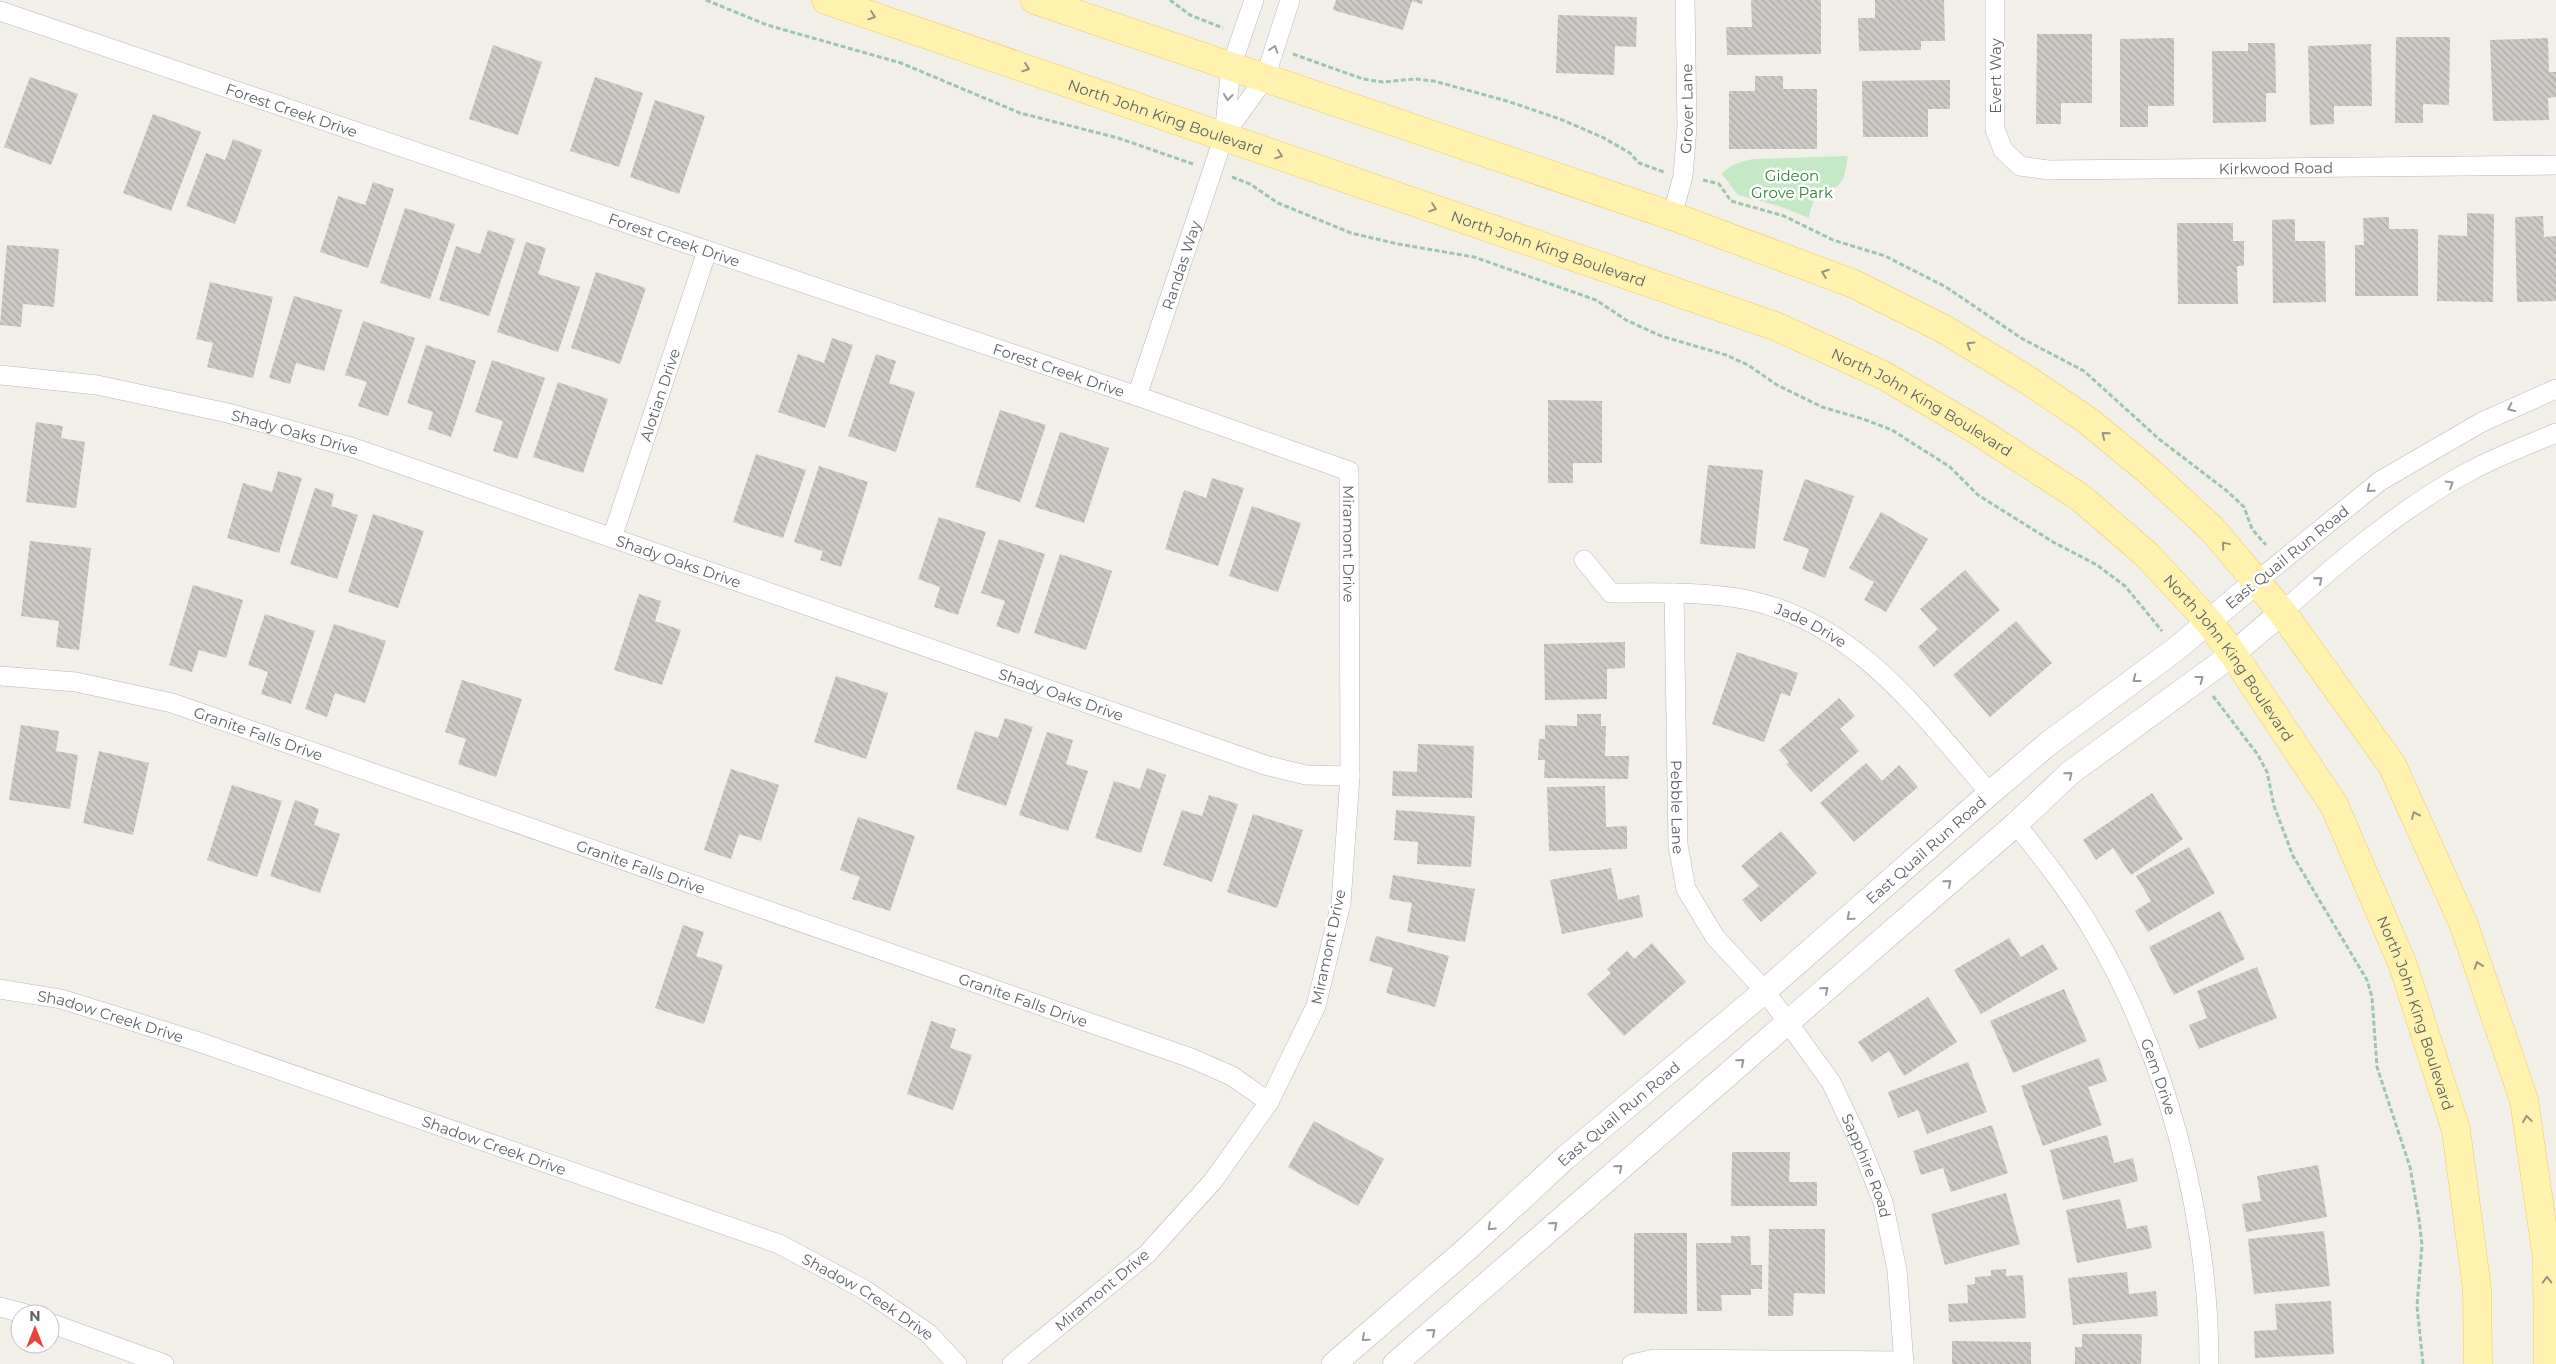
<svg xmlns="http://www.w3.org/2000/svg" width="2556" height="1364" viewBox="0 0 2556 1364" font-family="Montserrat,sans-serif">
	<defs>
		<pattern id="building-back-hatch" width="6" height="6" patternUnits="userSpaceOnUse" patternTransform="scale(1.25)"><rect width="6" height="6" fill="#cccac5"/><path d="M-1 5l2 2M0 0l6 6M5-1l2 2" fill="none" stroke="#a9a8a4"/></pattern>
	</defs>
	<rect width="100%" height="100%" fill="#f1efe8"/>
	<path fill="#c5e8c5" d="M 1848,156 C 1846,164 1846,175 1841,182 C 1826,202 1817,179 1809,218 L 1779,206 L 1738,195 L 1722,174 C 1730,164 1743,161 1754,159 Z"/>
	<path fill="url(#building-back-hatch)" d="M 1336,0 L 1423,0 L 1422,4 L 1412,1 L 1403,30 L 1333,10 Z
		M 1751,0 L 1821,0 L 1821,54 L 1727,55 L 1726,27 L 1752,27 Z
		M 1875,0 L 1944,0 L 1945,41 L 1921,41 L 1921,50 L 1859,51 L 1858,18 L 1875,18 Z
		M 1558,15 L 1637,17 L 1636,47 L 1615,46 L 1614,75 L 1556,73 Z
		M 2037,34 L 2092,34 L 2092,103 L 2061,103 L 2061,124 L 2036,124 Z
		M 2396,37 L 2450,37 L 2449,105 L 2423,104 L 2423,123 L 2395,123 Z
		M 2174,38 L 2174,106 L 2148,106 L 2148,127 L 2120,127 L 2120,39 Z
		M 2548,38 L 2549,72 L 2556,72 L 2556,97 L 2548,98 L 2549,120 L 2493,121 L 2490,40 Z
		M 2248,43 L 2275,43 L 2276,93 L 2266,93 L 2266,122 L 2213,123 L 2212,51 L 2248,51 Z
		M 2371,44 L 2372,106 L 2334,106 L 2334,124 L 2310,125 L 2308,46 Z
		M 493,45 L 542,62 L 518,135 L 469,119 Z
		M 1755,76 L 1783,76 L 1783,89 L 1817,89 L 1817,149 L 1729,149 L 1729,91 L 1755,91 Z
		M 30,77 L 78,94 L 51,165 L 4,147 Z
		M 595,77 L 643,93 L 619,167 L 570,151 Z
		M 1950,80 L 1950,109 L 1928,109 L 1928,137 L 1863,137 L 1862,81 Z
		M 655,100 L 705,116 L 679,194 L 630,177 Z
		M 153,114 L 201,132 L 171,211 L 123,193 Z
		M 233,139 L 262,150 L 235,224 L 186,206 L 206,153 L 225,160 Z
		M 373,182 L 394,189 L 368,268 L 320,252 L 338,196 L 365,205 Z
		M 405,208 L 455,224 L 430,299 L 380,283 Z
		M 2467,213 L 2494,214 L 2493,302 L 2437,301 L 2438,235 L 2467,236 Z
		M 2543,216 L 2544,237 L 2556,236 L 2556,301 L 2517,302 L 2515,217 Z
		M 2389,217 L 2389,229 L 2418,229 L 2418,296 L 2355,296 L 2355,245 L 2364,245 L 2363,218 Z
		M 2295,219 L 2295,241 L 2325,241 L 2326,302 L 2273,303 L 2272,220 Z
		M 2177,223 L 2233,223 L 2233,241 L 2244,241 L 2244,266 L 2237,266 L 2238,304 L 2178,304 Z
		M 488,230 L 515,239 L 489,316 L 439,300 L 456,246 L 480,254 Z
		M 526,242 L 546,248 L 538,274 L 580,287 L 558,352 L 497,332 Z
		M 7,245 L 59,249 L 54,307 L 23,304 L 21,327 L 0,325 Z
		M 596,272 L 646,288 L 620,364 L 571,348 Z
		M 210,282 L 273,297 L 253,378 L 207,367 L 213,343 L 196,339 Z
		M 294,296 L 342,310 L 324,371 L 296,363 L 290,384 L 269,378 Z
		M 363,321 L 415,338 L 388,416 L 358,406 L 367,382 L 345,375 Z
		M 832,338 L 853,345 L 825,428 L 778,412 L 798,354 L 824,363 Z
		M 426,345 L 476,361 L 451,437 L 428,429 L 433,412 L 407,403 Z
		M 876,354 L 896,361 L 889,383 L 915,392 L 896,452 L 848,436 Z
		M 492,360 L 545,378 L 517,459 L 493,451 L 503,421 L 475,412 Z
		M 558,382 L 608,399 L 583,473 L 533,457 Z
		M 1548,400 L 1602,401 L 1602,463 L 1573,463 L 1573,483 L 1548,483 Z
		M 1000,410 L 1046,425 L 1020,502 L 975,487 Z
		M 36,422 L 63,426 L 61,438 L 85,442 L 76,508 L 26,502 Z
		M 1060,432 L 1109,448 L 1084,523 L 1035,507 Z
		M 756,454 L 806,470 L 783,538 L 733,522 Z
		M 1708,465 L 1763,470 L 1755,549 L 1700,544 Z
		M 819,466 L 868,482 L 841,567 L 820,560 L 823,551 L 794,542 Z
		M 278,471 L 302,478 L 279,553 L 227,538 L 243,483 L 272,492 Z
		M 1212,478 L 1244,488 L 1218,566 L 1165,549 L 1184,490 L 1206,498 Z
		M 1805,479 L 1854,496 L 1825,578 L 1802,569 L 1809,549 L 1783,540 Z
		M 315,488 L 334,494 L 331,506 L 358,515 L 337,579 L 290,564 Z
		M 1252,506 L 1301,523 L 1278,592 L 1229,576 Z
		M 1881,512 L 1928,539 L 1886,612 L 1864,600 L 1874,582 L 1849,568 Z
		M 373,514 L 424,531 L 398,608 L 348,592 Z
		M 939,517 L 986,532 L 958,615 L 934,607 L 940,587 L 918,579 Z
		M 999,539 L 1045,554 L 1019,634 L 996,626 L 1005,601 L 981,593 Z
		M 30,541 L 91,548 L 79,650 L 56,647 L 59,621 L 21,616 Z
		M 1060,554 L 1112,571 L 1086,650 L 1034,633 Z
		M 1965,570 L 2000,610 L 1934,667 L 1918,647 L 1938,629 L 1920,609 Z
		M 193,585 L 243,600 L 226,658 L 199,650 L 192,672 L 169,665 Z
		M 639,594 L 661,601 L 655,621 L 681,630 L 662,685 L 614,670 Z
		M 265,614 L 315,631 L 291,704 L 261,694 L 268,672 L 248,665 Z
		M 2016,621 L 2052,663 L 1990,717 L 1953,675 Z
		M 334,624 L 386,641 L 365,703 L 335,693 L 327,717 L 305,709 Z
		M 1625,642 L 1625,668 L 1607,669 L 1607,699 L 1545,700 L 1544,644 Z
		M 1737,652 L 1798,673 L 1790,696 L 1781,693 L 1764,742 L 1712,724 Z
		M 836,676 L 888,693 L 866,759 L 814,742 Z
		M 462,680 L 522,699 L 496,777 L 458,764 L 466,739 L 445,732 Z
		M 1839,698 L 1855,716 L 1840,729 L 1859,751 L 1811,792 L 1786,764 L 1789,762 L 1779,750 Z
		M 1577,714 L 1601,714 L 1601,726 L 1606,726 L 1605,756 L 1629,756 L 1628,779 L 1544,778 L 1545,760 L 1538,760 L 1539,739 L 1545,739 L 1545,725 L 1577,726 Z
		M 1005,718 L 1033,727 L 1006,806 L 956,789 L 975,731 L 998,738 Z
		M 21,725 L 59,731 L 56,751 L 78,755 L 70,809 L 9,800 Z
		M 1047,732 L 1073,740 L 1066,764 L 1088,771 L 1068,831 L 1019,815 Z
		M 1418,744 L 1474,746 L 1472,798 L 1392,796 L 1393,771 L 1417,772 Z
		M 99,751 L 149,763 L 133,835 L 83,823 Z
		M 1866,763 L 1882,781 L 1899,765 L 1918,787 L 1854,842 L 1820,803 Z
		M 1147,768 L 1166,775 L 1141,853 L 1095,838 L 1114,781 L 1140,789 Z
		M 731,769 L 779,785 L 761,841 L 739,834 L 731,859 L 704,850 Z
		M 232,785 L 282,801 L 257,877 L 207,860 Z
		M 1605,786 L 1606,827 L 1627,826 L 1627,849 L 1549,851 L 1547,787 Z
		M 2152,793 L 2183,839 L 2131,875 L 2113,848 L 2096,860 L 2083,840 Z
		M 1209,795 L 1238,804 L 1212,882 L 1163,865 L 1182,810 L 1202,816 Z
		M 295,800 L 319,809 L 314,825 L 340,834 L 320,893 L 270,876 Z
		M 1396,810 L 1475,816 L 1471,867 L 1417,864 L 1418,842 L 1394,840 Z
		M 1253,814 L 1303,830 L 1277,908 L 1227,892 Z
		M 858,817 L 915,836 L 890,911 L 852,899 L 860,877 L 840,870 Z
		M 1781,831 L 1817,873 L 1761,922 L 1742,900 L 1759,886 L 1741,866 Z
		M 2189,847 L 2215,893 L 2148,932 L 2135,911 L 2151,901 L 2136,876 Z
		M 1611,868 L 1618,900 L 1639,895 L 1643,917 L 1562,934 L 1550,880 Z
		M 1393,875 L 1475,889 L 1465,942 L 1407,932 L 1412,903 L 1389,899 Z
		M 2220,911 L 2245,959 L 2174,995 L 2149,947 Z
		M 683,925 L 704,932 L 696,956 L 723,965 L 704,1024 L 655,1008 Z
		M 1376,936 L 1449,956 L 1435,1007 L 1386,993 L 1393,968 L 1369,961 Z
		M 2009,938 L 2021,957 L 2043,944 L 2058,969 L 1981,1014 L 1954,970 Z
		M 1652,943 L 1686,982 L 1624,1036 L 1587,994 L 1611,973 L 1607,969 L 1627,951 L 1634,959 Z
		M 2257,967 L 2277,1018 L 2199,1049 L 2189,1025 L 2207,1018 L 2197,991 Z
		M 2064,989 L 2087,1041 L 2013,1073 L 1990,1021 Z
		M 1928,997 L 1957,1042 L 1904,1076 L 1889,1051 L 1872,1062 L 1858,1042 Z
		M 931,1021 L 956,1029 L 950,1048 L 972,1055 L 953,1110 L 907,1094 Z
		M 2099,1058 L 2107,1081 L 2088,1087 L 2102,1125 L 2043,1146 L 2021,1086 Z
		M 1968,1062 L 1987,1112 L 1927,1134 L 1918,1110 L 1898,1118 L 1888,1092 Z
		M 1314,1121 L 1384,1159 L 1358,1206 L 1288,1167 Z
		M 1992,1125 L 2008,1173 L 1951,1192 L 1943,1168 L 1921,1175 L 1913,1151 Z
		M 2107,1135 L 2114,1163 L 2133,1158 L 2138,1181 L 2063,1200 L 2050,1150 Z
		M 1732,1152 L 1790,1152 L 1789,1182 L 1817,1182 L 1817,1206 L 1731,1206 Z
		M 2318,1165 L 2327,1217 L 2246,1232 L 2242,1204 L 2261,1201 L 2257,1176 Z
		M 2006,1193 L 2020,1244 L 1945,1265 L 1931,1214 Z
		M 2120,1199 L 2127,1229 L 2147,1225 L 2152,1248 L 2077,1263 L 2066,1210 Z
		M 1769,1229 L 1825,1229 L 1825,1294 L 1794,1293 L 1793,1316 L 1768,1316 Z
		M 2324,1231 L 2330,1286 L 2254,1294 L 2248,1239 Z
		M 1634,1233 L 1687,1233 L 1687,1314 L 1634,1313 Z
		M 1731,1236 L 1750,1236 L 1751,1265 L 1762,1265 L 1762,1289 L 1751,1289 L 1751,1295 L 1721,1295 L 1722,1311 L 1697,1311 L 1696,1243 L 1731,1243 Z
		M 2006,1269 L 2006,1276 L 2023,1275 L 2026,1318 L 1949,1322 L 1948,1304 L 1968,1303 L 1967,1285 L 1975,1284 L 1975,1277 L 1991,1276 L 1991,1270 Z
		M 2127,1272 L 2129,1294 L 2156,1291 L 2158,1316 L 2073,1325 L 2068,1278 Z
		M 2331,1301 L 2334,1354 L 2255,1358 L 2254,1331 L 2277,1330 L 2275,1304 Z
		M 2082,1334 L 2142,1334 L 2141,1364 L 2075,1364 L 2075,1347 L 2082,1347 Z
		M 1952,1341 L 2031,1342 L 2031,1364 L 1952,1364 Z"/>
	<g fill="none" stroke-linecap="round" stroke-linejoin="round">
		<defs>
			<g id="minor">
				<path id="s1" d="M 1995,0 L 1995,129 L 2003,150 L 2020,166 L 2048,170 L 2556,165"/>
				<path id="s2" d="M 0,11 L 1137,396 L 1349,471 L 1350,776 L 1341,903 L 1316,1006 L 1269,1102 L 1213,1181 L 1147,1254 L 1012,1364"/>
				<path d="M 1224,135 L 1265,78 L 1290,0"/>
				<path id="s3" d="M 1672,216 L 1683,176 L 1687,127 L 1685,0"/>
				<path id="s4" d="M 0,375 L 97,385 L 228,413 L 354,448 L 1265,765 L 1306,775 L 1350,776"/>
				<path id="s5" d="M 1137,396 L 1224,136 L 1231,67 L 1254,0"/>
				<path id="s6" d="M 612,538 L 707,251"/>
				<path id="s7" d="M 1584,560 L 1611,593 C 1657,593 1703,591 1748,600 C 1856,622 1922,715 1990,793"/>
				<path d="M 2256,582 L 2380,481 L 2482,422 L 2556,389"/>
				<path id="s8" d="M 1674,593 L 1678,845 L 1686,889 L 1715,937 L 1765,991 L 1831,1082 L 1857,1137 L 1883,1202 L 1897,1270 L 1904,1364"/>
				<path d="M 2282,612 C 2341,560 2402,507 2472,470 C 2499,456 2528,445 2556,433"/>
				<path id="s9" d="M 0,676 L 76,682 L 172,703 L 1191,1058 L 1232,1076 L 1269,1102"/>
				<path id="s10" d="M 2016,824 C 2042,857 2069,891 2091,928 C 2167,1053 2209,1218 2209,1364"/>
				<path id="s11" d="M 0,989 L 61,999 L 196,1041 L 779,1244 L 865,1290 L 928,1333 L 957,1364"/>
				<path d="M 0,1307 L 26,1314"/>
				<path d="M 50,1323 L 164,1364"/>
				<path d="M 1632,1364 L 1654,1359 L 1904,1361"/>
			</g>
			<g id="tertiary">
				<path id="s12" d="M 1334,1364 L 1468,1248 L 1565,1158 L 1765,991 L 1990,793 L 2049,743 L 2176,649 L 2256,582"/>
				<path d="M 1395,1364 L 2016,824 L 2070,773 L 2233,654 L 2282,612"/>
			</g>
			<g id="primary">
				<path id="s13" d="M 826,0 L 1775,326 L 1885,376 L 1978,431 L 2081,498 L 2147,555 L 2209,622 L 2233,654 L 2334,805 L 2403,965 L 2456,1130 L 2477,1289 L 2478,1364"/>
				<path d="M 1035,0 L 1672,216 L 1854,284 L 1942,328 L 2026,379 L 2087,420 L 2150,472 L 2212,529 L 2282,612 L 2392,765 L 2464,925 L 2524,1100 L 2547,1258 L 2548,1364"/>
			</g>
		</defs>
		<use href="#minor" stroke="#b5b8bc" stroke-width="20"/>
		<use href="#tertiary" stroke="#b5b8bc" stroke-width="25"/>
		<use href="#primary" stroke="#f2c960" stroke-width="29"/>
		<path stroke="#9cc7a9" stroke-width="3" stroke-dasharray="5 2.5" stroke-linecap="butt" d="M 706,0 L 767,25 L 901,63 L 1020,113 L 1118,138 L 1193,164
			M 1170,0 L 1190,15 L 1223,28
			M 1293,54 L 1363,79 L 1383,82 L 1415,79 L 1434,81 L 1507,101 L 1560,119 L 1602,137 L 1630,153 L 1639,163 L 1664,172
			M 1232,177 L 1250,184 L 1278,203 L 1351,233 L 1398,244 L 1474,257 L 1596,300 L 1626,320 L 1661,336 L 1726,355 L 1748,365 L 1777,385 L 1822,407 L 1863,419 L 1892,430 L 1950,467 L 1978,495 L 2053,542 L 2097,565 L 2125,586 L 2162,631
			M 1703,180 L 1719,184 L 1731,201 L 1784,216 L 1833,240 L 1885,256 L 1946,287 L 2021,338 L 2084,371 L 2159,439 L 2227,491 L 2244,507 L 2252,529 L 2266,545
			M 2213,696 L 2258,755 L 2267,772 L 2274,806 L 2293,856 L 2367,980 L 2372,997 L 2377,1067 L 2410,1167 L 2419,1219 L 2422,1245 L 2417,1306 L 2423,1364"/>
		<use href="#minor" stroke="#fff" stroke-width="19"/>
		<use href="#tertiary" stroke="#fff" stroke-width="24"/>
		<use href="#primary" stroke="#fff2af" stroke-width="28"/>
	</g>
	<defs><path id="oneway-chevron" d="M-2-3.5L2.5 0L-2 3.5" fill="none" stroke-width="1.6" stroke-linecap="round" stroke-linejoin="round" transform="scale(1.25)"/></defs>
	<g stroke="#979581">
		<use href="#oneway-chevron" transform="translate(872 16) rotate(19)"/>
		<use href="#oneway-chevron" transform="translate(1026 68) rotate(19)"/>
		<use href="#oneway-chevron" transform="translate(1279 155) rotate(19)"/>
		<use href="#oneway-chevron" transform="translate(1433 208) rotate(19)"/>
		<use href="#oneway-chevron" transform="translate(1825 273) rotate(-160)"/>
		<use href="#oneway-chevron" transform="translate(1970 345) rotate(-148)"/>
		<use href="#oneway-chevron" transform="translate(2105 435) rotate(-141)"/>
		<use href="#oneway-chevron" transform="translate(2225 545) rotate(-130)"/>
		<use href="#oneway-chevron" transform="translate(2415 815) rotate(-114)"/>
		<use href="#oneway-chevron" transform="translate(2478 965) rotate(-109)"/>
		<use href="#oneway-chevron" transform="translate(2527 1119) rotate(-98)"/>
		<use href="#oneway-chevron" transform="translate(2547 1280) rotate(-91)"/>
	</g>
	<g stroke="#979a9d">
		<use href="#oneway-chevron" transform="translate(1274 49) rotate(-72)"/>
		<use href="#oneway-chevron" transform="translate(1228 97) rotate(96)"/>
		<use href="#oneway-chevron" transform="translate(2511 408) rotate(155)"/>
		<use href="#oneway-chevron" transform="translate(2450 484) rotate(-31)"/>
		<use href="#oneway-chevron" transform="translate(2370 489) rotate(141)"/>
		<use href="#oneway-chevron" transform="translate(2319 580) rotate(-41)"/>
		<use href="#oneway-chevron" transform="translate(2136 679) rotate(143)"/>
		<use href="#oneway-chevron" transform="translate(2200 679) rotate(-37)"/>
		<use href="#oneway-chevron" transform="translate(2069 775) rotate(-40)"/>
		<use href="#oneway-chevron" transform="translate(1948 883) rotate(-41)"/>
		<use href="#oneway-chevron" transform="translate(1850 917) rotate(139)"/>
		<use href="#oneway-chevron" transform="translate(1825 990) rotate(-41)"/>
		<use href="#oneway-chevron" transform="translate(1741 1062) rotate(-41)"/>
		<use href="#oneway-chevron" transform="translate(1619 1168) rotate(-41)"/>
		<use href="#oneway-chevron" transform="translate(1554 1225) rotate(-41)"/>
		<use href="#oneway-chevron" transform="translate(1491 1227) rotate(137)"/>
		<use href="#oneway-chevron" transform="translate(1432 1332) rotate(-41)"/>
		<use href="#oneway-chevron" transform="translate(1365 1338) rotate(139)"/>
	</g>
	<g text-anchor="middle" dominant-baseline="central" stroke-width="5" stroke-linejoin="round" paint-order="stroke">
		<g font-size="15" fill="#5f6368" stroke="#fff">
			<text transform="translate(1995 76) rotate(-90)">Evert Way</text>
			<text stroke="none"><textPath href="#s3" startOffset="109">Grover Lane</textPath></text>
			<text stroke="none"><textPath href="#s2" startOffset="308">Forest Creek Drive</textPath></text>
			<text stroke="none"><textPath href="#s13" startOffset="359">North John King Boulevard</textPath></text>
			<text stroke="none"><textPath href="#s1" startOffset="431">Kirkwood Road</textPath></text>
			<text stroke="none"><textPath href="#s2" startOffset="712">Forest Creek Drive</textPath></text>
			<text stroke="none"><textPath href="#s13" startOffset="764">North John King Boulevard</textPath></text>
			<text stroke="none"><textPath href="#s5" startOffset="138">Randas Way</textPath></text>
			<text stroke="none"><textPath href="#s2" startOffset="1118">Forest Creek Drive</textPath></text>
			<text stroke="none"><textPath href="#s6" startOffset="151">Alotian Drive</textPath></text>
			<text stroke="none"><textPath href="#s13" startOffset="1169">North John King Boulevard</textPath></text>
			<text stroke="none"><textPath href="#s4" startOffset="301">Shady Oaks Drive</textPath></text>
			<text stroke="none"><textPath href="#s2" startOffset="1498">Miramont Drive</textPath></text>
			<text transform="translate(2287 557) rotate(-39)">East Quail Run Road</text>
			<text stroke="none"><textPath href="#s4" startOffset="706">Shady Oaks Drive</textPath></text>
			<text stroke="none"><textPath href="#s7" startOffset="248">Jade Drive</textPath></text>
			<text stroke="none"><textPath href="#s13" startOffset="1574">North John King Boulevard</textPath></text>
			<text stroke="none"><textPath href="#s4" startOffset="1111">Shady Oaks Drive</textPath></text>
			<text stroke="none"><textPath href="#s9" startOffset="266">Granite Falls Drive</textPath></text>
			<text stroke="none"><textPath href="#s8" startOffset="214">Pebble Lane</textPath></text>
			<text stroke="none"><textPath href="#s12" startOffset="784">East Quail Run Road</textPath></text>
			<text stroke="none"><textPath href="#s9" startOffset="671">Granite Falls Drive</textPath></text>
			<text transform="translate(1328 947) rotate(-78)">Miramont Drive</text>
			<text stroke="none"><textPath href="#s9" startOffset="1076">Granite Falls Drive</textPath></text>
			<text stroke="none"><textPath href="#s13" startOffset="1979">North John King Boulevard</textPath></text>
			<text stroke="none"><textPath href="#s11" startOffset="114">Shadow Creek Drive</textPath></text>
			<text stroke="none"><textPath href="#s10" startOffset="292">Gem Drive</textPath></text>
			<text stroke="none"><textPath href="#s12" startOffset="379">East Quail Run Road</textPath></text>
			<text stroke="none"><textPath href="#s11" startOffset="519">Shadow Creek Drive</textPath></text>
			<text stroke="none"><textPath href="#s8" startOffset="630">Sapphire Road</textPath></text>
			<text transform="translate(1102 1290) rotate(-40)">Miramont Drive</text>
			<text stroke="none"><textPath href="#s11" startOffset="924">Shadow Creek Drive</textPath></text>
		</g>
		<g font-size="15" fill="#348238" stroke="#fff">
			<text x="1792" y="175">Gideon<tspan x="1792" dy="17">Grove Park</tspan></text>
		</g>
	</g>
	<g transform="translate(35 1329)"><circle r="24" fill="#ffffff" stroke="#bfc1c3"/>
	<path d="M0-4L9 19L0 12L-9 19Z" fill="#ea4335"/>
	<text y="-8" font-size="14" font-weight="bold" text-anchor="middle" fill="#5f6368">N</text>
	</g>
</svg>
